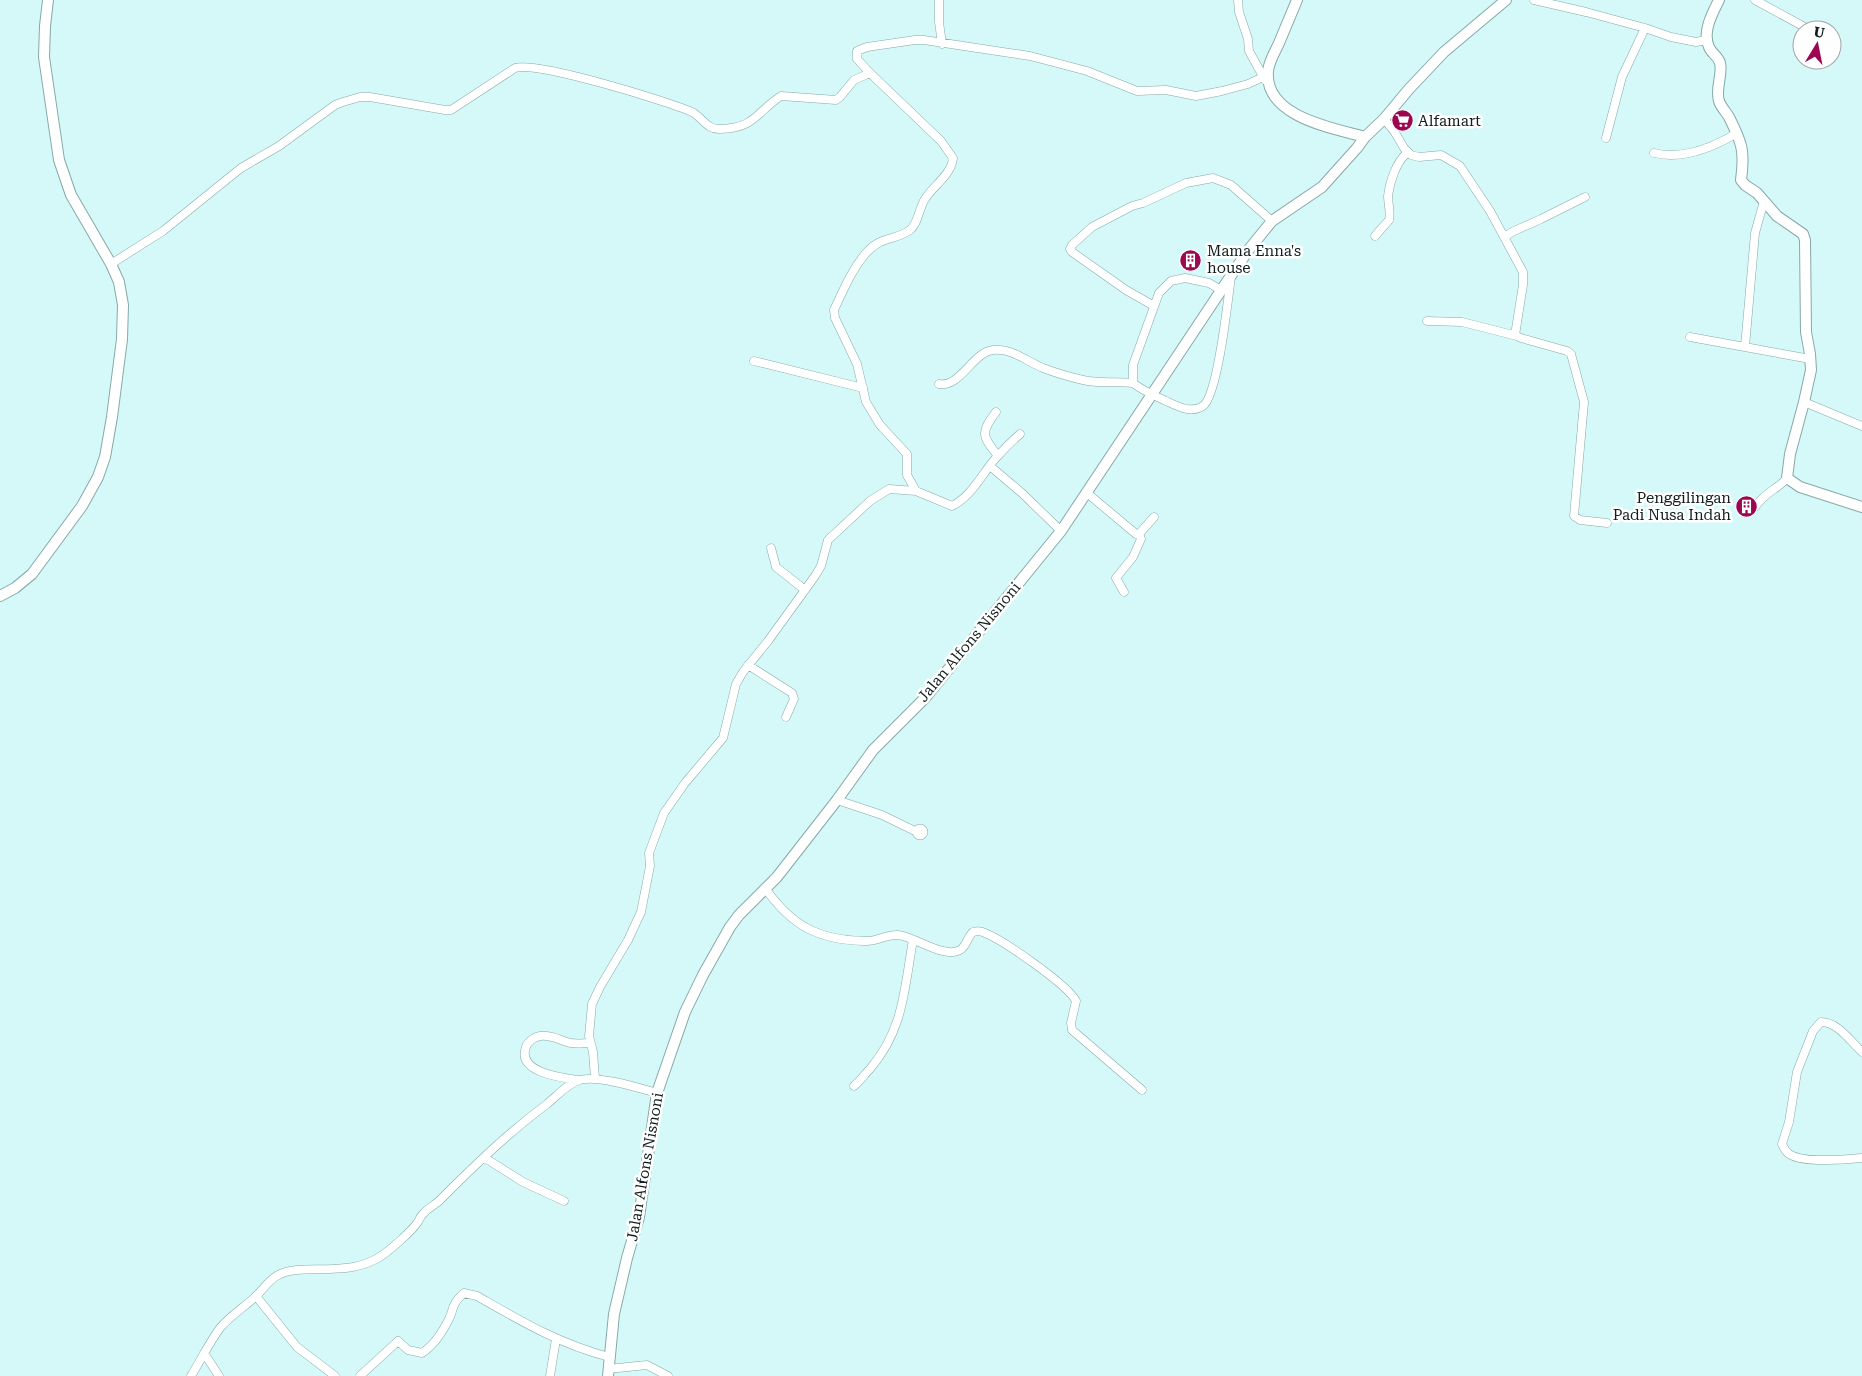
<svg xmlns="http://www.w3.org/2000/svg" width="1862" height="1376" viewBox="0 0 1862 1376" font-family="'Roboto Serif',serif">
	<rect width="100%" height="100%" fill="#d4f9f8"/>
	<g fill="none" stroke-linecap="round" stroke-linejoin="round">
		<defs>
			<path id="street" d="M 939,0 L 939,22 L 942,44
				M 1238,0 L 1239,12 L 1248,39 L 1249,51 L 1265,80
				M 1534,0 L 1586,12 L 1645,28 L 1671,37 L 1696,42 L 1706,40
				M 1755,0 L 1810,30
				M 870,73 L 857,59 L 857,51 L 867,47 L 915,40 L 924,40 L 1030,56 L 1087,71 L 1137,91 L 1166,90 L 1196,96 L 1222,91 L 1248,84 L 1263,77
				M 1384,119 L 1394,131 L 1404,148 L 1411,155 L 1419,157 L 1441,155 L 1460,166 L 1490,211 L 1523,272 L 1523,285 L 1515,335 L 1521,338 L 1567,351 L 1571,354 L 1584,402 L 1574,516 L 1580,520 L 1607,523
				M 1606,138 L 1622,77 L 1645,28
				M 1654,153 C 1683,160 1712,148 1737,133
				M 1764,201 L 1755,233 L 1745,347 L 1810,359
				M 1375,236 L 1389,220 C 1391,212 1388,204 1388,196 C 1390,181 1396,162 1408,152
				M 1504,237 L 1514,231 L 1541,219 L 1585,197
				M 111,264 L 163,231 L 241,168 L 279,146 L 335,105 L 343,102 L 360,97 L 370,97 L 445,110 L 451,110 L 515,68 C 537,61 667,101 692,112 C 702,117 707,130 720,129 C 756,128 756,112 781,96 L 836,100 L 840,97 L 854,80 L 870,73 L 941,141 L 953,158 C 952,174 933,186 925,199 C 919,208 918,224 910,230 C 895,241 882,235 866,253 C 852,269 843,291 834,310 L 835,318 L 857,364 L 866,402 L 880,425 L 907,454 L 907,475 L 916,491
				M 1221,290 L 1209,283 L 1185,278 L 1171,281 L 1159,293 L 1133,365 L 1133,383 C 1143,391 1155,396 1166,401 C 1177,406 1191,414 1203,406 C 1218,395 1228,299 1231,276
				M 1154,306 L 1126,290 L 1072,252 L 1070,249 L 1072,245 L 1092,227 L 1132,206 L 1143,203 L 1186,183 L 1213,178 L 1231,185 L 1272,221
				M 1427,321 L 1462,322 L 1517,336
				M 1690,337 L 1745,347
				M 754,361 L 863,388
				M 939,384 C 960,388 973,352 993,350 C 1012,348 1026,361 1043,368 C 1056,373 1070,377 1083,380 C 1099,384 1117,381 1133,383
				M 1804,402 L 1862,426
				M 996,412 C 980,433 982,436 998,456
				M 990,466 L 1023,494 L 1061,531
				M 1087,493 L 1136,534 L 1139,534 L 1154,517
				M 1755,507 C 1766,491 1777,490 1787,478
				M 771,548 L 776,567 L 805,590
				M 1124,592 L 1116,578 L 1133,557 L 1141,539 L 1139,534
				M 748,665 L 792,693 L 794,699 L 786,717
				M 837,800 L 882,815 L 917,832
				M916.5 832a3.5 3.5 0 1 1 7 0a3.5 3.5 0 1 1-7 0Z
				M 765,888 C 792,926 818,940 865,941 C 876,942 887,934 898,935 C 916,937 944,959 960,950 C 967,946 967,937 973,932 C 977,931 981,931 985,933 C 1003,940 1068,985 1076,1001 L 1071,1023 L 1072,1030 L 1142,1090
				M 1862,1052 C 1850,1041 1838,1022 1821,1022 L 1813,1031 L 1797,1072 L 1789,1122 L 1782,1144 C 1784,1148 1785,1151 1789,1154 C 1804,1164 1844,1159 1862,1158
				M 595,1078 L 593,1052 L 589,1036 L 592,1004 L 600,987 L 628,940 L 641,912 L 650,866 L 649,853 L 664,813 L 685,783 L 723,738 L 736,684 L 743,672 L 768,641 L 815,576 L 821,566 L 828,540 L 870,501 L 889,489 L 916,491 L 952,506 C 971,497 982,474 995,459 C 1003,450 1012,441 1020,434
				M 578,1080 C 564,1078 516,1073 526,1047 C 528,1041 535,1037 540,1036 C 551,1034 561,1041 571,1043 C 577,1044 584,1043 590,1043
				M 854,1086 C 860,1081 864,1075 870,1069 C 904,1029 904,990 913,940
				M 485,1158 L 523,1182 L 564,1201
				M 256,1296 L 297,1347 L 335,1376
				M 204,1353 L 219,1376
				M 608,1369 L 647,1365 L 668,1376
				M 191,1376 C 201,1360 209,1343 220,1328 C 230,1316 243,1308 254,1298 C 269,1284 272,1272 297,1270 C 326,1268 359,1273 384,1254 C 392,1248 412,1231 417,1223 C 420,1220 420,1216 423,1214 C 428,1208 435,1205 440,1200 C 474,1166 508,1133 547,1104 C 557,1096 568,1083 580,1080 C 598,1075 639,1088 657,1093
				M 360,1376 L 398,1341 L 408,1350 L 422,1353 C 433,1346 443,1331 449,1319 C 455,1306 451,1305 464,1293 L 477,1296 C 521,1321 559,1344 609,1357
				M 550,1376 L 556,1339"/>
			<path id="secondary" d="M 1297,0 C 1291,14 1285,29 1279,43 C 1275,52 1269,61 1268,71 C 1264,117 1333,128 1365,137
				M 1719,0 C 1712,14 1702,32 1709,47 C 1711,53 1718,56 1720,63 C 1723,75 1715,88 1719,101 C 1721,107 1726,112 1729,117 C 1742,143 1745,151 1741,180 L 1745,185 L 1757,193 L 1777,216 L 1803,234 L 1805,240 L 1806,332 L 1810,354 L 1811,370 L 1804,402 L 1790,454 L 1787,478 L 1800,487 L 1862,507
				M 0,596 L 15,588 L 32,574 L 82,506 L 98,477 L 105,457 L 112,417 L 122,339 L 123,305 L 119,282 L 111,264 L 71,195 L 59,160 L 44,57 L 45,26 L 48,0
				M 608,1376 L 614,1314 L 627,1258 L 639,1217 L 657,1093 L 685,1012 L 703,975 L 730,927 L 739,915 L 777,877 L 837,800 L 873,750 L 925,698 L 1061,531 L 1232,274 L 1250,248 L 1272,221 L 1322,187 L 1357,148 L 1365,137 L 1384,119 L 1409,89 L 1444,52 L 1506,0"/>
		</defs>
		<use href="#street" stroke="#86a9a8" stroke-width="9"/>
		<use href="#secondary" stroke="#86a9a8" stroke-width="12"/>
		<use href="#street" stroke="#fff" stroke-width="8"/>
		<use href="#secondary" stroke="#fff" stroke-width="10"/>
	</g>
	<defs>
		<symbol id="supermarket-disc" viewBox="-11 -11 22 22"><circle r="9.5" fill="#9d0752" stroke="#fff"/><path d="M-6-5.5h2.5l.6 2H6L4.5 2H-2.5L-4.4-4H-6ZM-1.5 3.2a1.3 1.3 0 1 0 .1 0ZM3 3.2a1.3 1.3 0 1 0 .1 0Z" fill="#fff"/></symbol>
		<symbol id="building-disc" viewBox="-11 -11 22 22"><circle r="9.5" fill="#9d0752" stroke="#fff"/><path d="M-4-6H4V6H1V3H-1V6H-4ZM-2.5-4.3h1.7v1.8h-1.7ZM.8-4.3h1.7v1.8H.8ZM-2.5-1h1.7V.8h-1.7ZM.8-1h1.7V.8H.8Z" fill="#fff"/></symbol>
	</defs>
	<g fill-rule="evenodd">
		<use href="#supermarket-disc" x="1390" y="108" width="25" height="25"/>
		<use href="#building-disc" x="1178" y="248" width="25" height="25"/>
		<use href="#building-disc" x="1734" y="494" width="25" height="25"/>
	</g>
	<g text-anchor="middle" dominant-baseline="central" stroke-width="5" stroke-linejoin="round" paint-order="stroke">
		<g font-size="15" fill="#111e1e" stroke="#fff" text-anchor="start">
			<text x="1418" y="121">Alfamart</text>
			<text x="1207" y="251">Mama Enna's<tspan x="1207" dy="17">house</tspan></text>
			<text x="1731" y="498" text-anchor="end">Penggilingan<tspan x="1731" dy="17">Padi Nusa Indah</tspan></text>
		</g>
		<g font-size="15" fill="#111e1e" stroke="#fff">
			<text transform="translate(969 642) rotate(-50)">Jalan Alfons Nisnoni</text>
			<text transform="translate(645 1167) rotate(-80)">Jalan Alfons Nisnoni</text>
		</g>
	</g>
	<g transform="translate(1817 45) rotate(10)"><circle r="24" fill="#ffffff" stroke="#a0a5a5"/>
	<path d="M0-4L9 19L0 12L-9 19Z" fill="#9d0752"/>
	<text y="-8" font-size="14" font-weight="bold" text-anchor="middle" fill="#111e1e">U</text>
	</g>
</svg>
